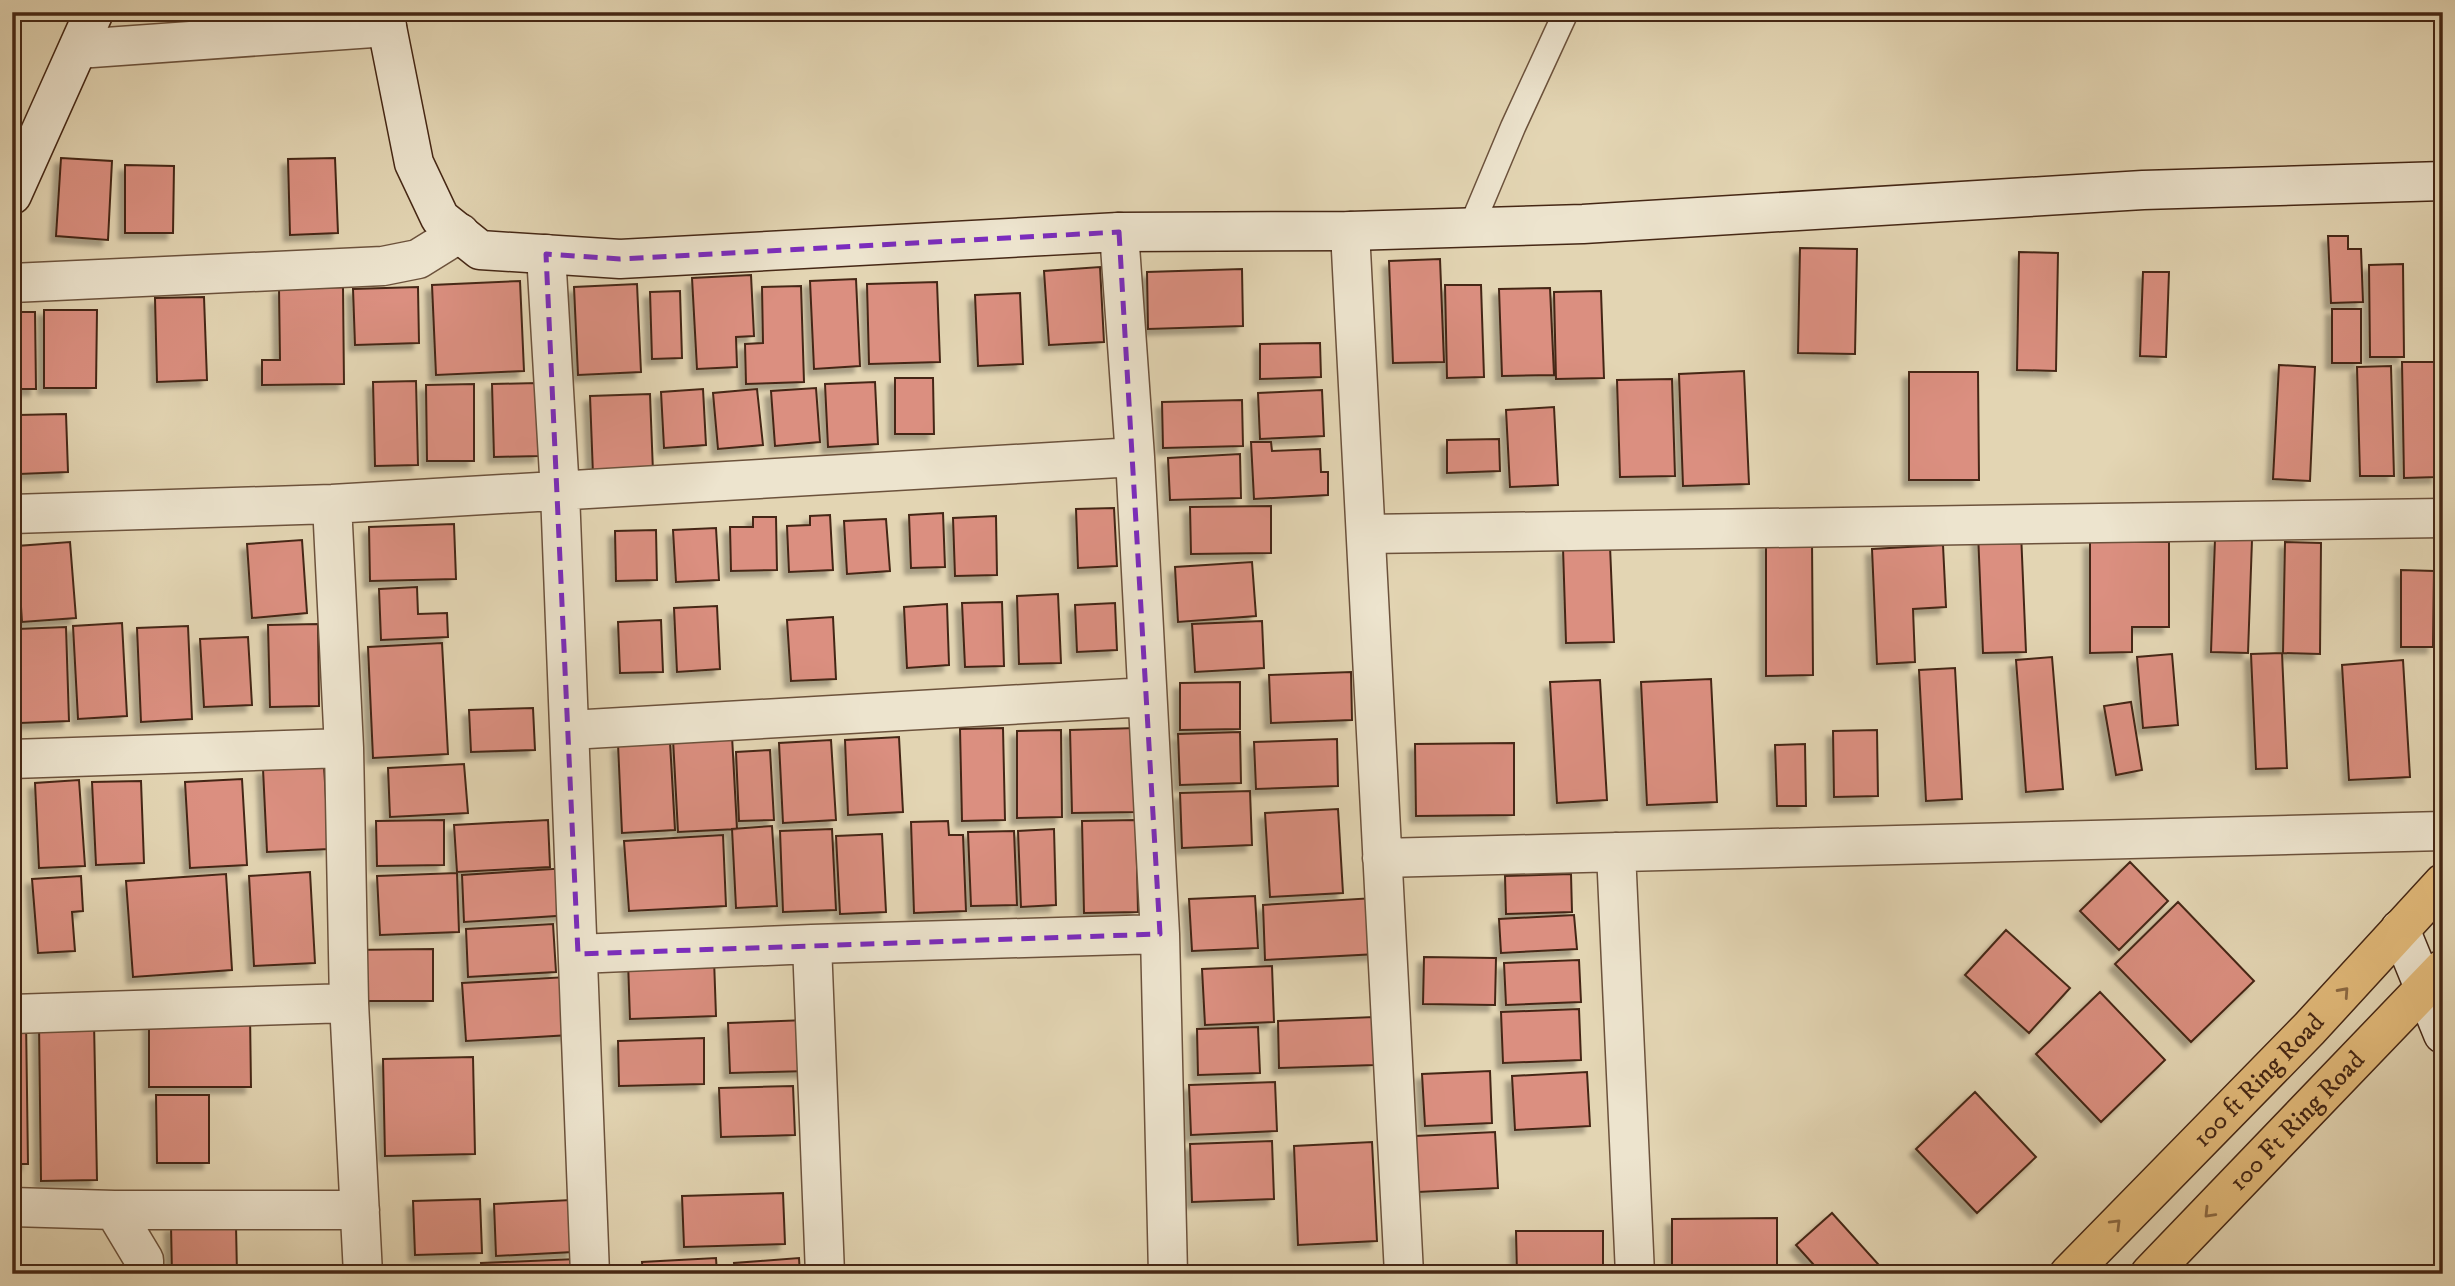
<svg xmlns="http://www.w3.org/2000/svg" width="2455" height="1286" viewBox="0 0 2455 1286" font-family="'IM FELL DW Pica',serif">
	<defs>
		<filter id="shadow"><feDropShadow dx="-6" dy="6" stdDeviation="2" flood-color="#0004"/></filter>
	</defs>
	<rect width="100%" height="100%" fill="#e3d5b3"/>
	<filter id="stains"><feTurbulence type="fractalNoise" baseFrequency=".00286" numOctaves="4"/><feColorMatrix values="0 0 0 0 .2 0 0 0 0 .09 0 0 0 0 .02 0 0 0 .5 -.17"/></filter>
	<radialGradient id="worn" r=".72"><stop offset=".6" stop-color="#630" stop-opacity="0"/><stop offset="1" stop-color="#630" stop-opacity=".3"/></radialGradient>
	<path fill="#db8f80" stroke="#452715" stroke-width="2" filter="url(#shadow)" d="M 61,158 L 112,161 L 108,240 L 56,236 Z
		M 335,158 L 338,233 L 290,235 L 288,159 Z
		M 125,165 L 174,166 L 173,233 L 125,233 Z
		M 2328,236 L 2348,236 L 2348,249 L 2361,249 L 2363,302 L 2331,303 Z
		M 1800,248 L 1857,249 L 1855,354 L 1798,353 Z
		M 2019,252 L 2058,253 L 2056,371 L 2017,370 Z
		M 1440,259 L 1444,362 L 1393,363 L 1389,261 Z
		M 2403,264 L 2404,357 L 2370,357 L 2369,265 Z
		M 1100,267 L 1104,342 L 1049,345 L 1044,271 Z
		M 1242,269 L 1243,326 L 1148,329 L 1147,272 Z
		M 2143,272 L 2169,272 L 2166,357 L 2140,356 Z
		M 751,275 L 754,336 L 736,337 L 737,367 L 697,369 L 692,278 Z
		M 856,279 L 860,366 L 814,369 L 810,281 Z
		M 520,281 L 524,371 L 436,375 L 432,285 Z
		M 937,282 L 940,362 L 869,364 L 867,284 Z
		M 637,284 L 641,372 L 578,375 L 574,287 Z
		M 1445,285 L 1481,285 L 1484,377 L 1447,378 Z
		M 801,286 L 804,382 L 746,384 L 745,344 L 763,343 L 762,287 Z
		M 343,287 L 344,384 L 262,385 L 262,360 L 280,360 L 279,288 Z
		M 418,287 L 419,343 L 355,345 L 353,289 Z
		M 1550,288 L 1554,375 L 1502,376 L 1499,289 Z
		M 680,291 L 682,358 L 652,359 L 650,292 Z
		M 1601,291 L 1604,378 L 1556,379 L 1554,292 Z
		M 1020,293 L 1023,364 L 978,366 L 975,295 Z
		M 204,297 L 207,380 L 157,382 L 155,298 Z
		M 2332,309 L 2361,309 L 2361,363 L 2332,363 Z
		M 44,310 L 97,310 L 96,388 L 44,388 Z
		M 12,312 L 35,312 L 36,389 L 12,389 Z
		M 1320,343 L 1321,377 L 1260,379 L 1260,344 Z
		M 2402,362 L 2436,362 L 2437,477 L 2404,478 Z
		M 2279,365 L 2315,367 L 2310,481 L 2273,479 Z
		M 2391,366 L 2394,476 L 2360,476 L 2357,367 Z
		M 1744,371 L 1749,484 L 1683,486 L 1679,374 Z
		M 1909,372 L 1978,372 L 1979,480 L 1909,480 Z
		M 895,378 L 933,378 L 934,434 L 895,434 Z
		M 1672,379 L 1675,476 L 1620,477 L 1617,380 Z
		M 416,381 L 418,465 L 375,466 L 373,382 Z
		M 875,382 L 878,444 L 828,447 L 825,384 Z
		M 538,383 L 540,456 L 494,457 L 492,384 Z
		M 474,384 L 474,461 L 427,461 L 426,385 Z
		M 816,388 L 820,442 L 775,446 L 771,391 Z
		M 703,389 L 706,445 L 664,448 L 661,392 Z
		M 757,389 L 763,445 L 718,449 L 713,393 Z
		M 1322,390 L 1324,436 L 1260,439 L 1258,393 Z
		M 650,394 L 653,472 L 593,475 L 590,396 Z
		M 1242,400 L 1243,446 L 1163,448 L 1162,402 Z
		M 1554,407 L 1558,485 L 1510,487 L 1506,410 Z
		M 66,414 L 68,472 L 19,474 L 18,415 Z
		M 1499,439 L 1500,471 L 1447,473 L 1447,440 Z
		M 1251,442 L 1271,442 L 1272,451 L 1320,449 L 1321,472 L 1328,472 L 1328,495 L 1254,499 Z
		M 1240,454 L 1241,498 L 1170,500 L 1168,458 Z
		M 1271,506 L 1271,553 L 1191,554 L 1190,507 Z
		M 1114,508 L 1117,566 L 1078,568 L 1076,509 Z
		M 943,513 L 945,567 L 911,568 L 909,515 Z
		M 830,515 L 833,570 L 789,572 L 787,526 L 810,525 L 810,516 Z
		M 996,516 L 997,575 L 955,576 L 953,518 Z
		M 753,517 L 776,517 L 777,570 L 731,571 L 730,527 L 753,527 Z
		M 886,519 L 890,571 L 847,574 L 844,521 Z
		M 454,524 L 456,579 L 370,581 L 369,527 Z
		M 716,528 L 719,580 L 676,582 L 673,530 Z
		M 656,530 L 657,580 L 616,581 L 615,531 Z
		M 2021,532 L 2026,652 L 1983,653 L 1978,533 Z
		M 2215,539 L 2252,540 L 2248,653 L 2211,652 Z
		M 302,540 L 307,613 L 252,618 L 247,544 Z
		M 1812,541 L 1813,675 L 1766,676 L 1766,542 Z
		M 70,542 L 76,618 L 22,622 L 17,546 Z
		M 2090,542 L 2169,542 L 2169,627 L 2132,627 L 2132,652 L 2090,653 Z
		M 2285,542 L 2321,543 L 2320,654 L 2283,653 Z
		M 1943,545 L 1946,607 L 1913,609 L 1915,662 L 1877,664 L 1872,549 Z
		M 1610,546 L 1614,642 L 1566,643 L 1563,548 Z
		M 1252,562 L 1256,616 L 1178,622 L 1175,567 Z
		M 2401,570 L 2434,571 L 2433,647 L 2401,647 Z
		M 417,587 L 418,614 L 447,613 L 448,637 L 381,640 L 379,589 Z
		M 1058,594 L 1061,663 L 1019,664 L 1017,596 Z
		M 1002,602 L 1004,666 L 965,667 L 962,603 Z
		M 1115,603 L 1117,650 L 1077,652 L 1075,605 Z
		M 947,604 L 949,665 L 907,668 L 904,607 Z
		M 717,606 L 720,669 L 677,672 L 674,608 Z
		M 833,617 L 836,679 L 791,681 L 787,620 Z
		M 661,620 L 663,672 L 620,673 L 618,622 Z
		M 1262,621 L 1264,668 L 1195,672 L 1192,624 Z
		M 122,623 L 127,716 L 78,719 L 73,626 Z
		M 318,624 L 319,706 L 270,707 L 268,625 Z
		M 188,626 L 192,719 L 141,722 L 137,628 Z
		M 66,627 L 69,721 L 20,723 L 17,629 Z
		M 248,637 L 252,705 L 204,707 L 200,639 Z
		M 442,643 L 448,754 L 373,758 L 368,647 Z
		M 2282,653 L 2287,768 L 2256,769 L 2251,654 Z
		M 2172,654 L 2178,725 L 2143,728 L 2137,657 Z
		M 2052,657 L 2063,789 L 2026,792 L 2016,660 Z
		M 2403,660 L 2410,777 L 2349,780 L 2342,665 Z
		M 1955,668 L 1962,799 L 1926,801 L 1919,670 Z
		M 1351,672 L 1352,720 L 1271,723 L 1269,675 Z
		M 1711,679 L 1717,802 L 1647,805 L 1641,682 Z
		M 1600,680 L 1607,800 L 1557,803 L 1550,682 Z
		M 1240,682 L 1240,729 L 1180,730 L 1180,683 Z
		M 2131,702 L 2142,770 L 2116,775 L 2104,706 Z
		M 533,708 L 535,750 L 471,752 L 469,710 Z
		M 1003,728 L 1005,820 L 962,821 L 960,729 Z
		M 1136,728 L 1137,812 L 1072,813 L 1070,730 Z
		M 1061,730 L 1062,817 L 1017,818 L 1017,731 Z
		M 1877,730 L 1878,796 L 1834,797 L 1833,731 Z
		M 1240,732 L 1241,783 L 1180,785 L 1178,734 Z
		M 732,736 L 737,829 L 678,832 L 673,739 Z
		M 899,737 L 903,812 L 848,815 L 845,740 Z
		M 1337,739 L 1338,786 L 1256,789 L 1254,742 Z
		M 831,740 L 836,820 L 783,823 L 779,743 Z
		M 670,742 L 675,830 L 622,833 L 618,744 Z
		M 1514,743 L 1514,815 L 1416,816 L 1415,744 Z
		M 1805,744 L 1806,806 L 1777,806 L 1775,745 Z
		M 770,750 L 774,820 L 739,821 L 736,752 Z
		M 464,764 L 468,813 L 390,817 L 388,768 Z
		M 324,766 L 329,849 L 267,852 L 263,769 Z
		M 242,779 L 247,865 L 190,868 L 185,782 Z
		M 79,780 L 85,866 L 39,868 L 35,783 Z
		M 141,781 L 144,863 L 96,865 L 92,782 Z
		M 1250,791 L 1252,845 L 1182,848 L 1180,793 Z
		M 1338,809 L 1343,893 L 1270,897 L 1265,813 Z
		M 444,820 L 444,865 L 377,866 L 376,821 Z
		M 548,820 L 550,867 L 457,872 L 454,825 Z
		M 1136,820 L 1138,912 L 1084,913 L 1082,821 Z
		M 948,821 L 949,835 L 963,835 L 966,911 L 914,913 L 911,822 Z
		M 772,826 L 777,906 L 736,908 L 732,829 Z
		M 832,829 L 836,910 L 783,912 L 780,831 Z
		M 1054,829 L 1056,905 L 1021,907 L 1018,831 Z
		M 1014,831 L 1017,905 L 971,906 L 968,832 Z
		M 882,834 L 886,912 L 840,914 L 836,836 Z
		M 723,835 L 726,906 L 629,911 L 624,841 Z
		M 2130,862 L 2168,901 L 2119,950 L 2080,911 Z
		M 568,868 L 571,915 L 464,922 L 462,875 Z
		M 310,872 L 315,963 L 254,966 L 249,876 Z
		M 457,873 L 459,932 L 380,935 L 377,876 Z
		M 226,874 L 232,970 L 133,977 L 126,881 Z
		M 1571,874 L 1572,912 L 1506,914 L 1505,876 Z
		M 81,876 L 83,911 L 72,912 L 75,951 L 38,953 L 32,879 Z
		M 1255,896 L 1258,948 L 1192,951 L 1189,899 Z
		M 1374,898 L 1377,954 L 1265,960 L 1263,905 Z
		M 2178,902 L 2254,981 L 2191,1042 L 2115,964 Z
		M 1574,915 L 1577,949 L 1501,953 L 1499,919 Z
		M 553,924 L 556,972 L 468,977 L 466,929 Z
		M 2006,930 L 2070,988 L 2029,1033 L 1965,975 Z
		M 433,949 L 433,1001 L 352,1001 L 351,950 Z
		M 1424,957 L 1496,958 L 1495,1005 L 1423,1004 Z
		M 714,959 L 716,1016 L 630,1019 L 628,962 Z
		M 1579,960 L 1581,1002 L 1506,1005 L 1504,963 Z
		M 1272,966 L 1274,1022 L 1205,1025 L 1202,969 Z
		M 567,977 L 570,1035 L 466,1041 L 462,983 Z
		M 2100,992 L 2165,1060 L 2101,1122 L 2036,1054 Z
		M 1579,1009 L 1581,1060 L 1503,1063 L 1501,1012 Z
		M 149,1014 L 250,1014 L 251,1087 L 149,1087 Z
		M 1374,1017 L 1375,1065 L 1279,1068 L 1278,1021 Z
		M 12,1019 L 26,1019 L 28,1164 L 12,1164 Z
		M 807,1020 L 809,1071 L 730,1073 L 728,1023 Z
		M 94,1022 L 97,1180 L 41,1181 L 39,1023 Z
		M 1258,1027 L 1260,1073 L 1198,1075 L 1197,1029 Z
		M 704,1038 L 704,1084 L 619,1086 L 618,1041 Z
		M 473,1057 L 475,1154 L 385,1156 L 383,1059 Z
		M 1490,1071 L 1492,1123 L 1425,1126 L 1422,1074 Z
		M 1587,1072 L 1590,1126 L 1515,1130 L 1512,1076 Z
		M 1275,1082 L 1277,1131 L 1191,1135 L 1189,1085 Z
		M 793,1086 L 795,1135 L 721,1137 L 719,1088 Z
		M 1975,1092 L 2036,1157 L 1977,1213 L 1916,1149 Z
		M 156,1095 L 209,1095 L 209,1163 L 157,1163 Z
		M 1495,1132 L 1498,1188 L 1418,1192 L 1415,1136 Z
		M 1272,1141 L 1274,1199 L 1192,1202 L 1190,1144 Z
		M 1372,1142 L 1377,1241 L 1298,1245 L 1294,1146 Z
		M 783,1193 L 785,1244 L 684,1247 L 682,1196 Z
		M 480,1199 L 482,1253 L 415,1255 L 413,1201 Z
		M 571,1200 L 573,1252 L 496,1256 L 494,1204 Z
		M 1832,1213 L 1887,1274 L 1822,1274 L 1796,1245 Z
		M 1777,1218 L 1777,1270 L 1672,1272 L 1672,1219 Z
		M 236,1225 L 237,1274 L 172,1274 L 171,1226 Z
		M 1516,1231 L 1603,1231 L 1603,1274 L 1517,1274 Z
		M 716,1258 L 717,1274 L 643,1274 L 642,1262 Z
		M 799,1258 L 800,1274 L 735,1274 L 734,1263 Z
		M 577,1259 L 577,1274 L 482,1274 L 481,1263 Z"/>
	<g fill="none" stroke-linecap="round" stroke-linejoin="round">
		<defs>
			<path id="lane" d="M 1471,227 L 1513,127 L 1566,12"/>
			<path id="street" d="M 78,49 L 387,27
				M 1350,231 L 1404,1274
				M 1119,232 L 1135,457 L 1160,934 L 1168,1274
				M 546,254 L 560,492 L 590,1274
				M 12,283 L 383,266 L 418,259 L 460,233
				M 332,504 L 344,748 L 349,1003 L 363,1274
				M 12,514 L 332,504 L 1135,457
				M 1366,534 L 2443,518
				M 570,730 L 1147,697
				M 12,759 L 344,748
				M 1616,852 L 1635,1274
				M 1382,858 L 2443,831
				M 812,944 L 825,1274
				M 578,954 L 812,944 L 1160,934
				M 12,1014 L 349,1003
				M 12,1207 L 114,1210 L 144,1260 L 144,1274
				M 114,1210 L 360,1210"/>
			<path id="secondary" d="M 384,12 L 414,163 L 440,218 L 480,250 L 620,259 L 1119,232 L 1350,231 L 1583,224 L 2143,190 L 2443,181
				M 12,195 L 94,12
				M 2400,929 L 2443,1034"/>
			<g id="primary">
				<path id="s1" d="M 2069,1274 L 2309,1029 L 2443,883"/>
				<path id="s2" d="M 2150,1274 L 2443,969"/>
			</g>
		</defs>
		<use href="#lane" stroke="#6c523c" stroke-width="27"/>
		<use href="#street" stroke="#6c523c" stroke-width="41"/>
		<use href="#secondary" stroke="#452715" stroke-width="41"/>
		<use href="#primary" stroke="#452715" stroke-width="41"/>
		<use href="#lane" stroke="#ede4ce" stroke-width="24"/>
		<use href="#street" stroke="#ede4ce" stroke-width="38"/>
		<use href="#secondary" stroke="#ede4ce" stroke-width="38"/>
		<use href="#primary" stroke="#e2ba7a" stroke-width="38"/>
	</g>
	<defs><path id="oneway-chevron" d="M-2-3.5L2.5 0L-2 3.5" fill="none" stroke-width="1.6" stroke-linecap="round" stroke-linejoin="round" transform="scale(1.75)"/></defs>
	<g stroke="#8c6942">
		<use href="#oneway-chevron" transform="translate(2344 992) rotate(-48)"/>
		<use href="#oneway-chevron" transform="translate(2209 1213) rotate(134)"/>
		<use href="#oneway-chevron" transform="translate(2116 1224) rotate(-45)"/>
	</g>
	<path fill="none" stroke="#7b2cbf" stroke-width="5" stroke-dasharray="14 9" stroke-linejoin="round" d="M 1119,232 L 1160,934 L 578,954 L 546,254 L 620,259 Z"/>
	<g text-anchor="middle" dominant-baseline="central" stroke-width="5" stroke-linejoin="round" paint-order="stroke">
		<g font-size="26" fill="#452715" stroke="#ede4ce">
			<text stroke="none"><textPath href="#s1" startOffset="271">100 ft Ring Road</textPath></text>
			<text stroke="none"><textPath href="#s2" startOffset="212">100 Ft Ring Road</textPath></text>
		</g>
	</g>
	<rect width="2455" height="1286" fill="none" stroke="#e3d5b3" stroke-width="42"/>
	<rect x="14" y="14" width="2427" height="1258" fill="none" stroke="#452715" stroke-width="3.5"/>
	<rect x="21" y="21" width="2413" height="1244" fill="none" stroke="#452715" stroke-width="2"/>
	<rect width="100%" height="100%" filter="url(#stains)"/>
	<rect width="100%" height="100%" fill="url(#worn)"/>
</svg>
